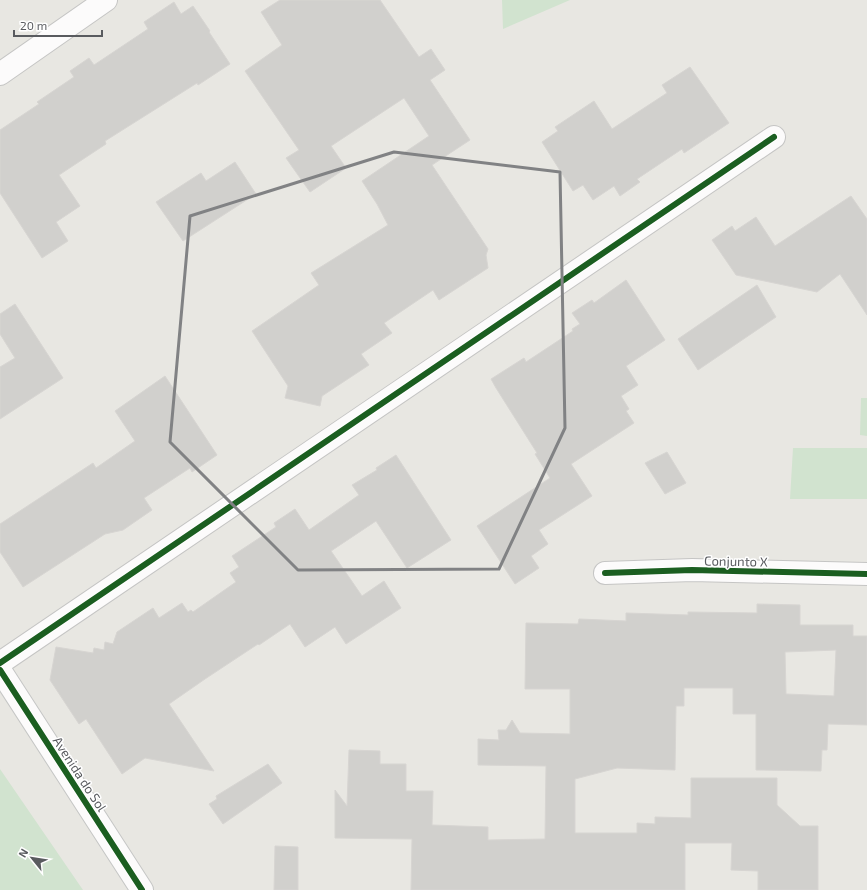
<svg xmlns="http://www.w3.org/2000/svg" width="867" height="890" viewBox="0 0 867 890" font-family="'Exo 2',sans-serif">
	<rect width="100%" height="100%" fill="#e8e7e2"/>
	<path fill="#d1e3cf" d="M 502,0 L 570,0 L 503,29 Z
		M 861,398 L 867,398 L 867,436 L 860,435 Z
		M 793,448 L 867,448 L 867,499 L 790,499 Z
		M 0,769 L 83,890 L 0,890 Z"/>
	<path fill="#d1d0cd" stroke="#d7d5d2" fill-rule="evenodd" d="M 280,0 L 380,0 L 419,57 L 431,49 L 445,70 L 430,80 L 470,140 L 432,165 L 488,249 L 486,255 L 488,268 L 439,300 L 433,290 L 384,323 L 392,333 L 361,354 L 369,365 L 322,396 L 320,406 L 285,398 L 288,386 L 252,331 L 319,285 L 311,273 L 388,225 L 377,204 L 362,181 L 429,136 L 404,98 L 331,146 L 346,168 L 310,192 L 286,158 L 299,150 L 245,71 L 282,45 L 261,12 Z
		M 174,2 L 181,14 L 193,6 L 210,31 L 209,32 L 230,64 L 198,85 L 197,83 L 105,141 L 106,144 L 59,175 L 80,206 L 56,222 L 68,241 L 42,258 L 0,193 L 0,130 L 39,104 L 37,102 L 74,77 L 70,71 L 89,58 L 94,65 L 148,29 L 144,22 Z
		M 690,67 L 729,123 L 684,153 L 682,149 L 637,179 L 640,182 L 620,196 L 614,186 L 593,200 L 583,185 L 573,191 L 542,142 L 558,131 L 555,127 L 594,101 L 612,129 L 667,93 L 662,85 Z
		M 235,162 L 256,194 L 183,241 L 156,202 L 201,173 L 206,181 Z
		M 851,196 L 867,219 L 867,315 L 840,274 L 817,292 L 736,275 L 712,240 L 732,226 L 735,231 L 756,217 L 775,246 Z
		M 626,280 L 665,340 L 626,366 L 638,385 L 621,396 L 629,409 L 626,411 L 634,423 L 571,464 L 592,496 L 539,530 L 548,544 L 531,556 L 539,568 L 515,584 L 477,526 L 550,478 L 535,454 L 537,453 L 496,388 L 491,379 L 524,358 L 526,362 L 573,331 L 572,329 L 580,324 L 572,313 L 592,300 L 594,303 Z
		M 757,285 L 776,317 L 698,370 L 678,339 Z
		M 15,304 L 63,378 L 0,419 L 0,367 L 15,358 L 0,334 L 0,314 Z
		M 165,376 L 217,455 L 192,472 L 190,468 L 144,498 L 152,510 L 123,530 L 105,534 L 23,587 L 0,552 L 0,524 L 93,463 L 96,468 L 135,441 L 115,411 Z
		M 667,452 L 686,483 L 665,494 L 645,463 Z
		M 396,455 L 451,540 L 407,568 L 376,521 L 331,551 L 362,596 L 384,581 L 401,608 L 346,644 L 335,627 L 305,647 L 290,624 L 259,645 L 258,644 L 205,679 L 169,704 L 214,771 L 145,758 L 122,774 L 86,719 L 79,724 L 50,680 L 56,647 L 93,653 L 94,648 L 104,650 L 105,642 L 113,644 L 117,632 L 153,608 L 159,618 L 182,603 L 188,612 L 191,610 L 193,612 L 236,582 L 230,573 L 239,567 L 232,556 L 276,527 L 274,523 L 295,509 L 309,530 L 359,495 L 352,485 L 377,470 L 376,468 Z
		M 757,604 L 800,605 L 800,625 L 853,625 L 853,636 L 867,636 L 867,725 L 828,724 L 827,750 L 822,750 L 821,771 L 756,770 L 756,714 L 733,714 L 733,688 L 684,688 L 684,706 L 676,706 L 675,770 L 617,768 L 575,779 L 575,833 L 637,833 L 637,823 L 655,824 L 655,817 L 691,818 L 691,778 L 777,778 L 777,805 L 800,826 L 818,826 L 818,890 L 758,890 L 758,871 L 731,870 L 732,843 L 685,843 L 685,890 L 411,890 L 412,839 L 335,838 L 335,790 L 347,806 L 349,750 L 380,751 L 380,764 L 406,764 L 406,791 L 433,791 L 432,825 L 488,827 L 488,840 L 545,839 L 546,766 L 478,765 L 478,739 L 499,740 L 498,730 L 506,730 L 512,720 L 520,733 L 570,734 L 570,689 L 525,689 L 526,623 L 578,624 L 579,619 L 626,621 L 626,613 L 688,615 L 688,612 L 757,613 ZM 836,650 L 834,696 L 786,694 L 785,652 Z
		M 268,764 L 282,783 L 223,824 L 209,804 L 217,799 L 216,796 Z
		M 275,846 L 298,847 L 298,890 L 274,890 Z"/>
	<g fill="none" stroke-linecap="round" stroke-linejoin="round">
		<defs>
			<path id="street" d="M 0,74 L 106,0
				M 605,573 L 692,570 L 867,574
				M 0,663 L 774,137"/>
			<path id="secondary" d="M 0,670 L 142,890"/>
		</defs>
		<use href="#street" stroke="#c5c5c4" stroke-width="24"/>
		<use href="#secondary" stroke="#c5c6c5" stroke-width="24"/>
		<use href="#street" stroke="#fcfbfb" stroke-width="22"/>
		<use href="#secondary" stroke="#fcfbfb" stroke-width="22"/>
		<defs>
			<path id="cycleway" d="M 605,573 L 692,570 L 867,574
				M 0,663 L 774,137
				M 0,670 L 142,890"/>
		</defs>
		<use href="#cycleway" stroke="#fff" stroke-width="8"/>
		<use href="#cycleway" stroke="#1b5e20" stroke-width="6"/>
	</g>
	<path fill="none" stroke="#818284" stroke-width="3" stroke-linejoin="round" d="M 394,152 L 560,172 L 565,428 L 499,569 L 298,570 L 170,442 L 190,216 Z"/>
	<g text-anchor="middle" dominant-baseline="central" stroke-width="3" stroke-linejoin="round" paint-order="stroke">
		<g font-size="13" fill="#595b5f" stroke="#fff">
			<text transform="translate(736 561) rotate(1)">Conjunto X</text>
			<text transform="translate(80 774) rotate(57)">Avenida do Sol</text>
		</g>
	</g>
	<g transform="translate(32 858) rotate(300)" stroke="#ffffff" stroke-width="3" paint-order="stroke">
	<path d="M0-3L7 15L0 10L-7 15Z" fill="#595b5f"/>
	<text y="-6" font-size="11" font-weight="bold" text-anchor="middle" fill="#595b5f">N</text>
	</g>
	<path d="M14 30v6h88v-6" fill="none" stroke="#595b5f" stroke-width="2"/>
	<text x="20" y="30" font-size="12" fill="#595b5f" stroke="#ffffff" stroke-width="3" paint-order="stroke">20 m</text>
</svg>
